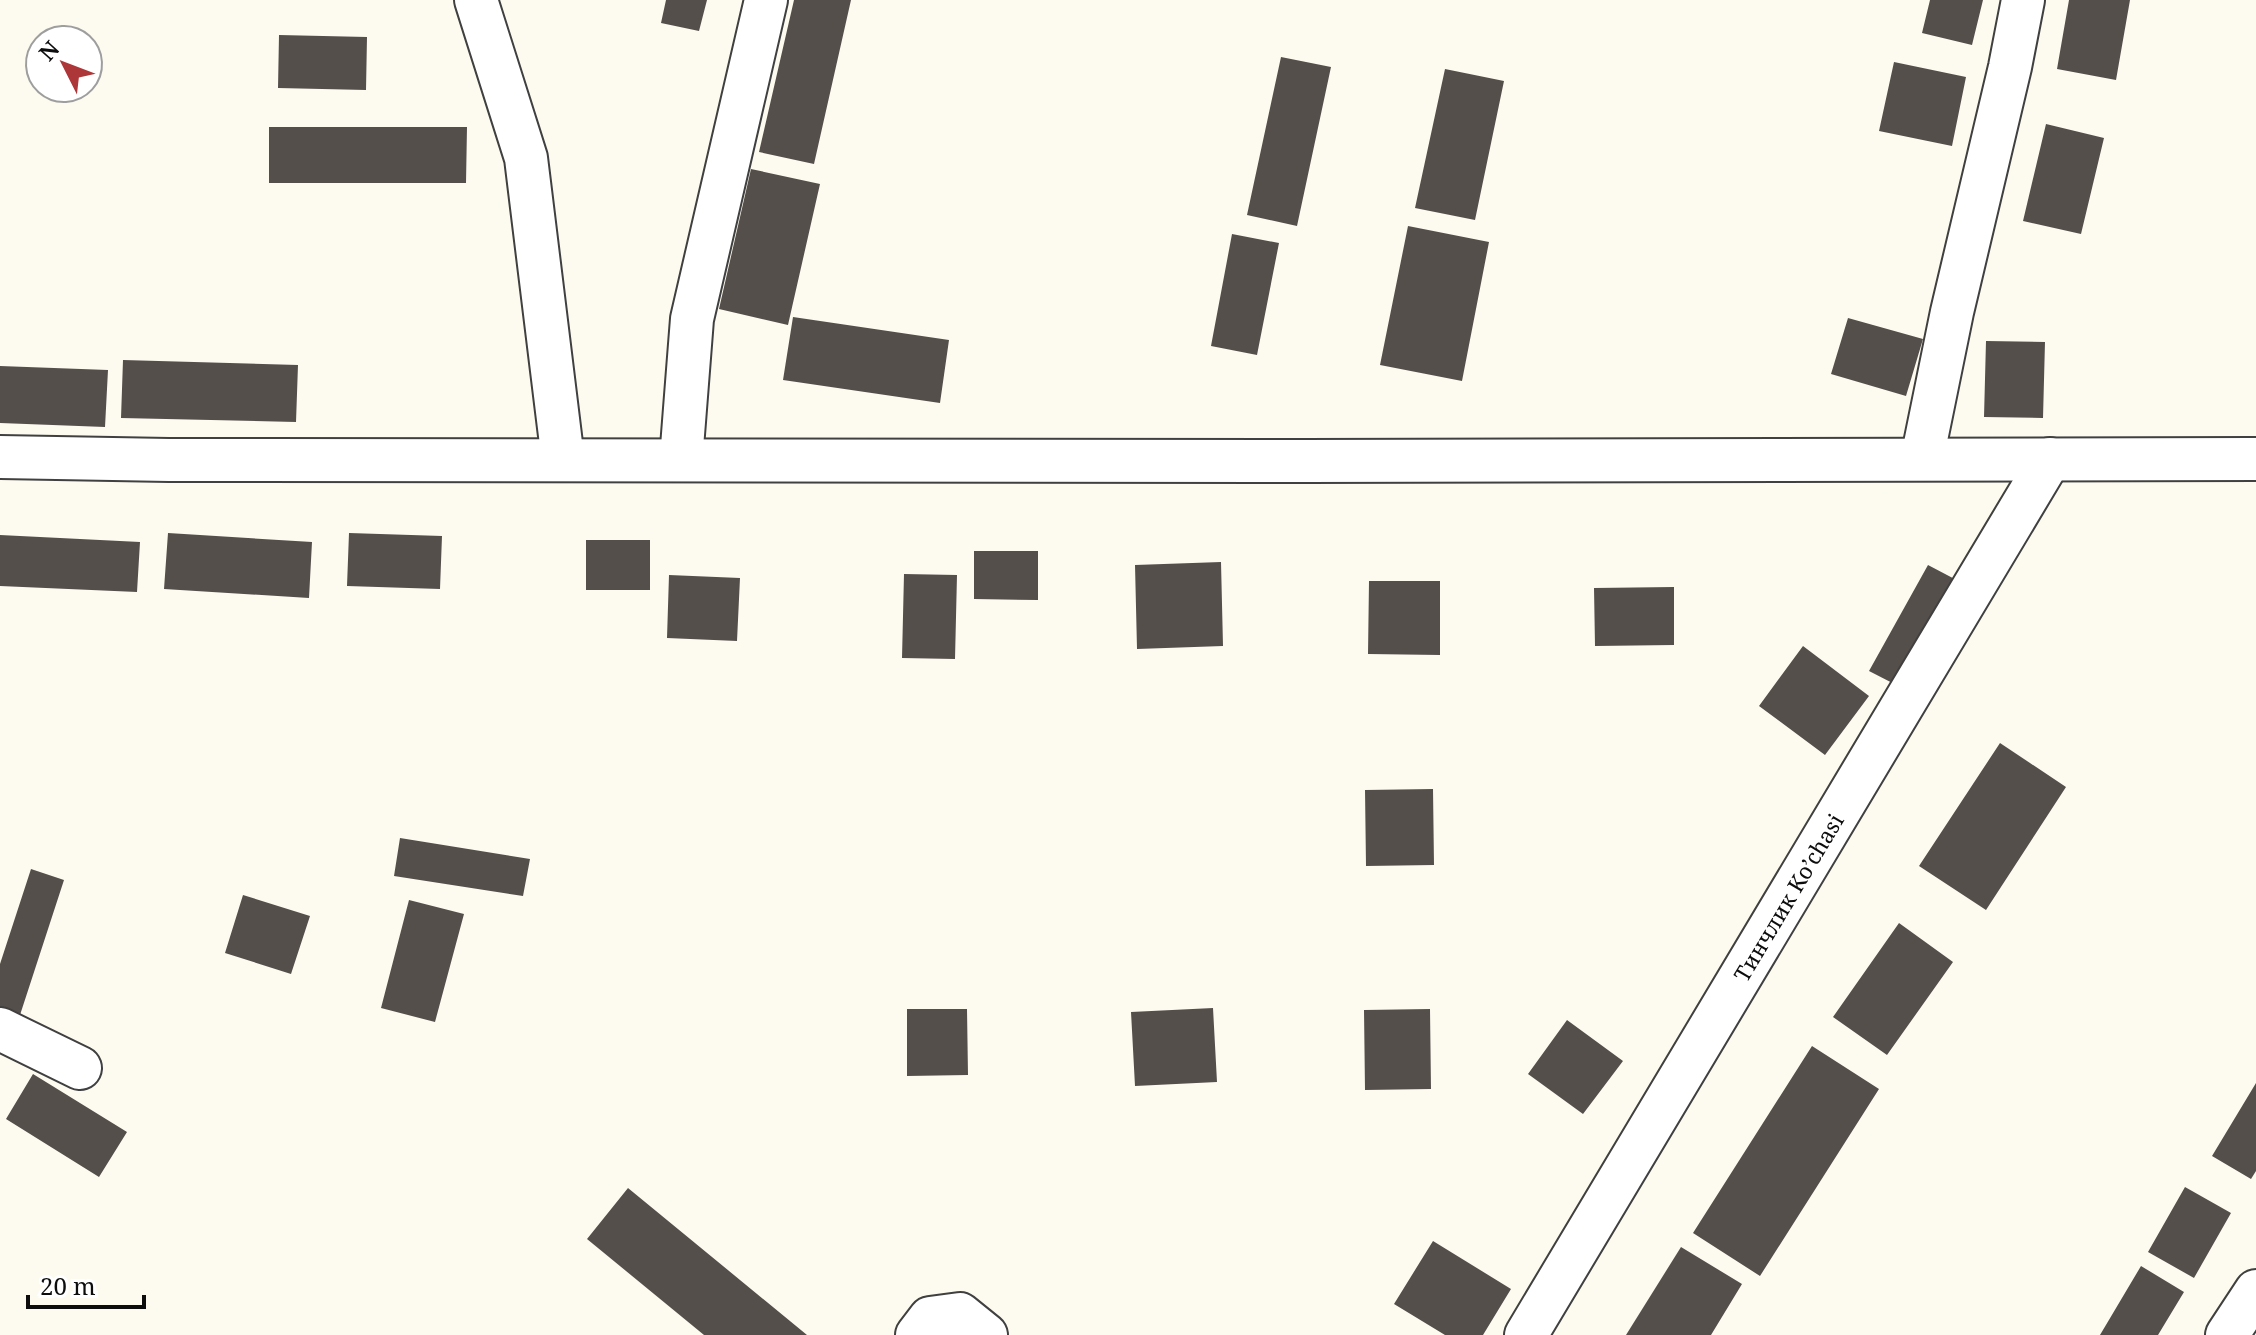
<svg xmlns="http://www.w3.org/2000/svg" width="2256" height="1335" viewBox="0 0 2256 1335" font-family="'Noto Serif',serif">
	<rect width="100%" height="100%" fill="#fdfbf0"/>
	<path fill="#554f4b" d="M 666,0 L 707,0 L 699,31 L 661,23 Z
		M 794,0 L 851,0 L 814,164 L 759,152 Z
		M 1930,0 L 1983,0 L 1972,45 L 1922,33 Z
		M 2069,0 L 2130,0 L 2116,80 L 2057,69 Z
		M 279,35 L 367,37 L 366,90 L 278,88 Z
		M 1281,57 L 1331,67 L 1297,226 L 1247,215 Z
		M 1894,62 L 1966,77 L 1952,146 L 1879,131 Z
		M 1445,69 L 1504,81 L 1475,220 L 1415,208 Z
		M 2046,124 L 2104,138 L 2081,234 L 2023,221 Z
		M 269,127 L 467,127 L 466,183 L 269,183 Z
		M 751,169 L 820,184 L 788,325 L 719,309 Z
		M 1408,226 L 1489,242 L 1462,381 L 1380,365 Z
		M 1232,234 L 1279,243 L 1257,355 L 1211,346 Z
		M 793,317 L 949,340 L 940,403 L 783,380 Z
		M 1848,318 L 1923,339 L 1906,396 L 1831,374 Z
		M 1986,341 L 2045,342 L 2043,418 L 1984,417 Z
		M 123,360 L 298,365 L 296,422 L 121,418 Z
		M 0,366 L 108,370 L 105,427 L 0,423 Z
		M 168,533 L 312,542 L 309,598 L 164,589 Z
		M 349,533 L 442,536 L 440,589 L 347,586 Z
		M 0,535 L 140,542 L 137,592 L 0,586 Z
		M 586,540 L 650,540 L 650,590 L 586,590 Z
		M 974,551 L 1038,551 L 1038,600 L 974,599 Z
		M 1221,562 L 1223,646 L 1137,649 L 1135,565 Z
		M 1928,565 L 1966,585 L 1908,691 L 1869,671 Z
		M 904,574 L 957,575 L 955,659 L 902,658 Z
		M 669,575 L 740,578 L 737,641 L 667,638 Z
		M 1369,581 L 1440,581 L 1440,655 L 1368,654 Z
		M 1674,587 L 1674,645 L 1595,646 L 1594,588 Z
		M 1803,646 L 1869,696 L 1825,755 L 1759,706 Z
		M 2000,743 L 2066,787 L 1986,910 L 1919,866 Z
		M 1433,789 L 1434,865 L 1366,866 L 1365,790 Z
		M 400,838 L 530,859 L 523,896 L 394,876 Z
		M 31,869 L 64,880 L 20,1015 L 0,1008 L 0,964 Z
		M 243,895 L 310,916 L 291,974 L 225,953 Z
		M 409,900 L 464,914 L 435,1022 L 381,1008 Z
		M 1899,923 L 1953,962 L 1887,1055 L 1833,1017 Z
		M 1213,1008 L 1217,1082 L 1135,1086 L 1131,1012 Z
		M 907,1009 L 967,1009 L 968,1075 L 907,1076 Z
		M 1430,1009 L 1431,1089 L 1365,1090 L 1364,1010 Z
		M 1567,1020 L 1623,1061 L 1583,1114 L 1528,1074 Z
		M 1812,1046 L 1879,1089 L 1760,1276 L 1693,1233 Z
		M 33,1074 L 127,1132 L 99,1177 L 6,1119 Z
		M 2256,1083 L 2256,1171 L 2251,1179 L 2212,1156 Z
		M 2185,1187 L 2231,1213 L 2194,1278 L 2148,1252 Z
		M 628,1188 L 807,1335 L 704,1335 L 587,1239 Z
		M 1433,1241 L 1511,1289 L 1483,1335 L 1445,1335 L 1394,1304 Z
		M 1681,1247 L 1742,1284 L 1711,1335 L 1626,1335 Z
		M 2141,1266 L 2184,1292 L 2158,1335 L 2100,1335 Z"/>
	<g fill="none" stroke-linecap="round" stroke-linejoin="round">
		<defs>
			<g id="minor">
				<path d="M 476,0 L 526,158 L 563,460"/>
				<path d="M 0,457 L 169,460 L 1305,461 L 2256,459"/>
				<path d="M 1922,459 L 1952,312 L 2010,67 L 2023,0"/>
				<path d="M 681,460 L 692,319 L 766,0"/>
				<path d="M 0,1029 L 80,1068"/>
				<path d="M 917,1335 L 930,1318 L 960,1314 L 986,1335"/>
				<path id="s1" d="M 1526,1335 L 2050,459"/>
				<path d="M 2227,1335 L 2256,1291"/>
			</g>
		</defs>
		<use href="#minor" stroke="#404040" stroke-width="46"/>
		<use href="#minor" stroke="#fff" stroke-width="42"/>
	</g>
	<g text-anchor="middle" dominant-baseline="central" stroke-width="8" stroke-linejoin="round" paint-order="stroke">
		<g font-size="22" fill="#0d0d0d" stroke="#fff">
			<text stroke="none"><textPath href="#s1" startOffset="510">Тинчлик Ko’chasi</textPath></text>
		</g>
	</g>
	<g transform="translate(64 64) rotate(312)"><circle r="38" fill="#ffffff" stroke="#9e9e9e" stroke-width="2"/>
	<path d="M0-6L14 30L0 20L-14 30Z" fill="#ad3639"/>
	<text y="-12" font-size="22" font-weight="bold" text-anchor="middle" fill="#0d0d0d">N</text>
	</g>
	<path d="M28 1295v12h116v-12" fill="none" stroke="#0d0d0d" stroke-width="4"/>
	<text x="40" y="1295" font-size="24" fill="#0d0d0d" stroke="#ffffff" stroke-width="6" paint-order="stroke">20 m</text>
</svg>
